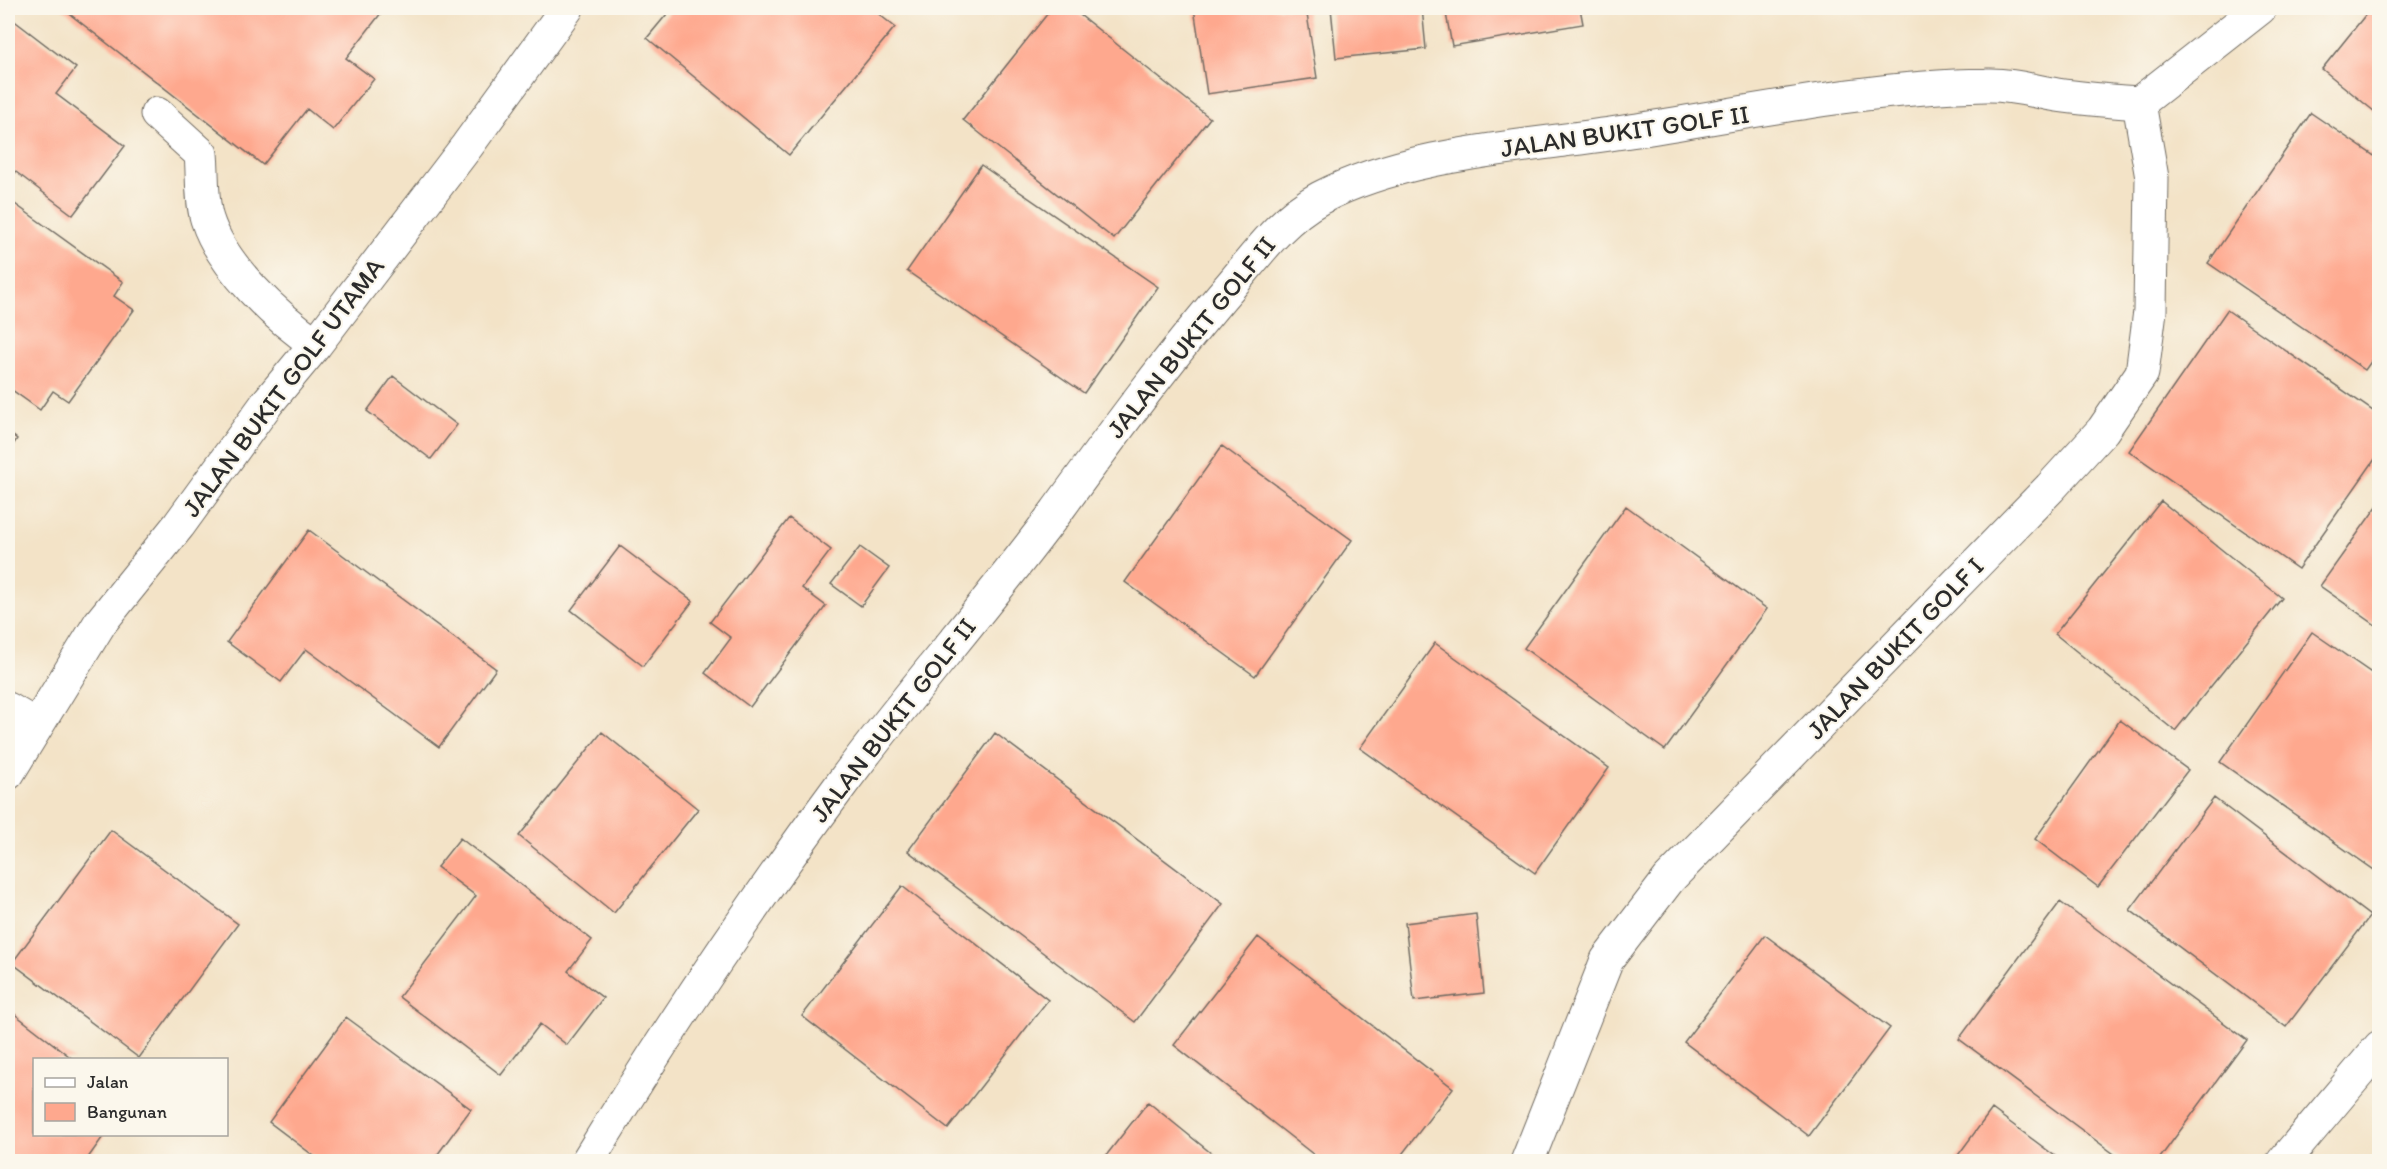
<svg xmlns="http://www.w3.org/2000/svg" width="2387" height="1169" viewBox="0 0 2387 1169" font-family="Itim,sans-serif">
	<rect width="100%" height="100%" fill="#fbf7ec"/>
	<filter id="ink" filterUnits="userSpaceOnUse"><feTurbulence type="fractalNoise" baseFrequency=".0167" numOctaves="2"/><feDisplacementMap in="SourceGraphic" scale="12" xChannelSelector="R" yChannelSelector="G"/><feConvolveMatrix kernelMatrix="1 2 1 2 8 2 1 2 1" color-interpolation-filters="sRGB"/></filter>
	<filter id="wash" filterUnits="userSpaceOnUse"><feTurbulence type="fractalNoise" baseFrequency=".008" numOctaves="4" result="noise"/><feDisplacementMap in="SourceGraphic" scale="24" xChannelSelector="R" yChannelSelector="G"/><feGaussianBlur stdDeviation="1.35" result="paint"/><feColorMatrix in="noise" values="0 0 0 0 0 0 0 0 0 0 0 0 0 0 0 0 0 1.4 0 .05"/><feComposite in="paint" operator="in"/></filter>
	<g filter="url(#wash)">
		<rect width="100%" height="100%" fill="#f3e3c7"/>
		<g id="blocks">
			<path fill="#fea88e" d="M 62,8 L 385,8 L 346,58 L 374,79 L 333,130 L 307,109 L 263,165 Z
				M 672,8 L 871,8 L 895,27 L 789,155 L 647,38 Z
				M 1052,8 L 1071,8 L 1210,118 L 1114,239 L 963,120 Z
				M 1194,8 L 1306,8 L 1317,78 L 1207,94 Z
				M 1331,8 L 1422,8 L 1426,49 L 1336,58 Z
				M 1445,8 L 1580,8 L 1583,24 L 1452,46 Z
				M 2371,8 L 2380,8 L 2380,116 L 2322,69 Z
				M 8,16 L 76,68 L 56,94 L 125,146 L 73,215 L 8,166 Z
				M 2311,113 L 2380,160 L 2380,349 L 2365,370 L 2208,263 Z
				M 981,165 L 1158,287 L 1084,393 L 907,271 Z
				M 8,199 L 123,282 L 114,296 L 134,310 L 68,401 L 53,391 L 40,410 L 8,387 Z
				M 2227,310 L 2380,416 L 2380,452 L 2298,569 L 2129,451 Z
				M 393,376 L 457,425 L 431,459 L 367,411 Z
				M 8,432 L 17,439 L 8,453 Z
				M 1222,446 L 1352,540 L 1255,676 L 1125,582 Z
				M 2161,501 L 2282,598 L 2175,731 L 2055,634 Z
				M 2380,502 L 2380,628 L 2320,586 Z
				M 1626,506 L 1767,609 L 1665,750 L 1524,648 Z
				M 789,518 L 831,550 L 802,588 L 826,606 L 750,707 L 705,673 L 731,638 L 710,622 Z
				M 309,530 L 496,669 L 439,747 L 306,649 L 281,682 L 227,642 Z
				M 620,546 L 693,601 L 643,666 L 571,610 Z
				M 860,547 L 889,568 L 861,606 L 831,584 Z
				M 2312,632 L 2380,679 L 2380,874 L 2220,762 Z
				M 1435,643 L 1609,768 L 1535,873 L 1360,748 Z
				M 2120,720 L 2188,770 L 2098,887 L 2035,839 Z
				M 602,732 L 698,809 L 614,913 L 519,836 Z
				M 995,733 L 1223,904 L 1135,1022 L 908,851 Z
				M 2214,798 L 2370,916 L 2286,1027 L 2130,910 Z
				M 111,830 L 238,924 L 139,1058 L 12,963 Z
				M 460,838 L 592,940 L 568,971 L 603,998 L 567,1045 L 540,1024 L 501,1075 L 399,997 L 476,896 L 437,867 Z
				M 902,886 L 1048,1000 L 948,1129 L 802,1016 Z
				M 2060,902 L 2247,1040 L 2157,1162 L 2125,1162 L 1959,1039 Z
				M 1476,914 L 1484,993 L 1414,1001 L 1405,923 Z
				M 1765,935 L 1890,1028 L 1809,1136 L 1684,1042 Z
				M 1258,937 L 1453,1088 L 1396,1162 L 1323,1162 L 1174,1045 Z
				M 8,1009 L 74,1060 L 34,1060 L 34,1134 L 105,1134 L 85,1162 L 8,1162 Z
				M 346,1017 L 471,1109 L 432,1162 L 322,1162 L 269,1122 Z
				M 1148,1102 L 1222,1162 L 1101,1162 Z
				M 1992,1109 L 2063,1162 L 1953,1162 Z"/>
		</g>
	</g>
	<g filter="url(#ink)">
		<use href="#blocks" fill-opacity="0" stroke="#716b62" stroke-width="1.5"/>
		<g fill="none" stroke-linecap="round" stroke-linejoin="round">
			<defs>
				<path id="minor" d="M 2139,103 L 2260,8
					M 157,114 L 201,154 C 203,174 201,200 207,219 C 222,266 276,317 316,344
					M 8,709 L 37,726
					M 8,773 L 100,623 L 179,525 L 268,402 L 316,344 L 467,146 L 567,8
					M 587,1162 C 666,1033 750,907 840,786 C 909,693 987,605 1056,512 C 1113,434 1169,357 1232,284 C 1258,253 1283,218 1320,198 C 1410,151 1530,147 1630,131 C 1747,113 1867,87 1986,85 C 2011,84 2033,91 2057,95 C 2084,99 2112,101 2139,103
					M 1527,1162 L 1607,960 L 1669,879 L 2050,488 L 2103,430 L 2142,373 L 2150,311 L 2152,178 L 2139,103
					M 2283,1162 L 2380,1047"/>
			</defs>
			<use href="#minor" stroke="#716b62" stroke-width="35"/>
			<use href="#minor" stroke="#fff" stroke-width="33"/>
		</g>
	</g>
	<g text-anchor="middle" dominant-baseline="central" stroke-width="4.5" stroke-linejoin="round" paint-order="stroke">
		<g font-size="26" fill="#2b2b2b" stroke="#fbf7ec">
			<text transform="translate(1625 131) rotate(-8)">JALAN BUKIT GOLF II</text>
			<text transform="translate(1191 337) rotate(-51)">JALAN BUKIT GOLF II</text>
			<text transform="translate(283 387) rotate(-53)">JALAN BUKIT GOLF UTAMA</text>
			<text transform="translate(1895 648) rotate(-46)">JALAN BUKIT GOLF I</text>
			<text transform="translate(893 720) rotate(-52)">JALAN BUKIT GOLF II</text>
		</g>
	</g>
	<rect width="2387" height="1169" fill="none" stroke="#fbf7ec" stroke-width="30"/>
	<rect x="33" y="1058" width="195" height="78" fill="#fbf7ec" stroke="#a8a59f" stroke-width="1.5"/>
	<rect x="45" y="1078" width="30" height="9" fill="#ffffff" stroke="#a8a59f" stroke-width="1.5"/>
	<text x="87" y="1088" font-size="18" fill="#2b2b2b">Jalan</text>
	<rect x="45" y="1103" width="30" height="18" fill="#fea88e" stroke="#a8a59f" stroke-width="1.5"/>
	<text x="87" y="1118" font-size="18" fill="#2b2b2b">Bangunan</text>
</svg>
